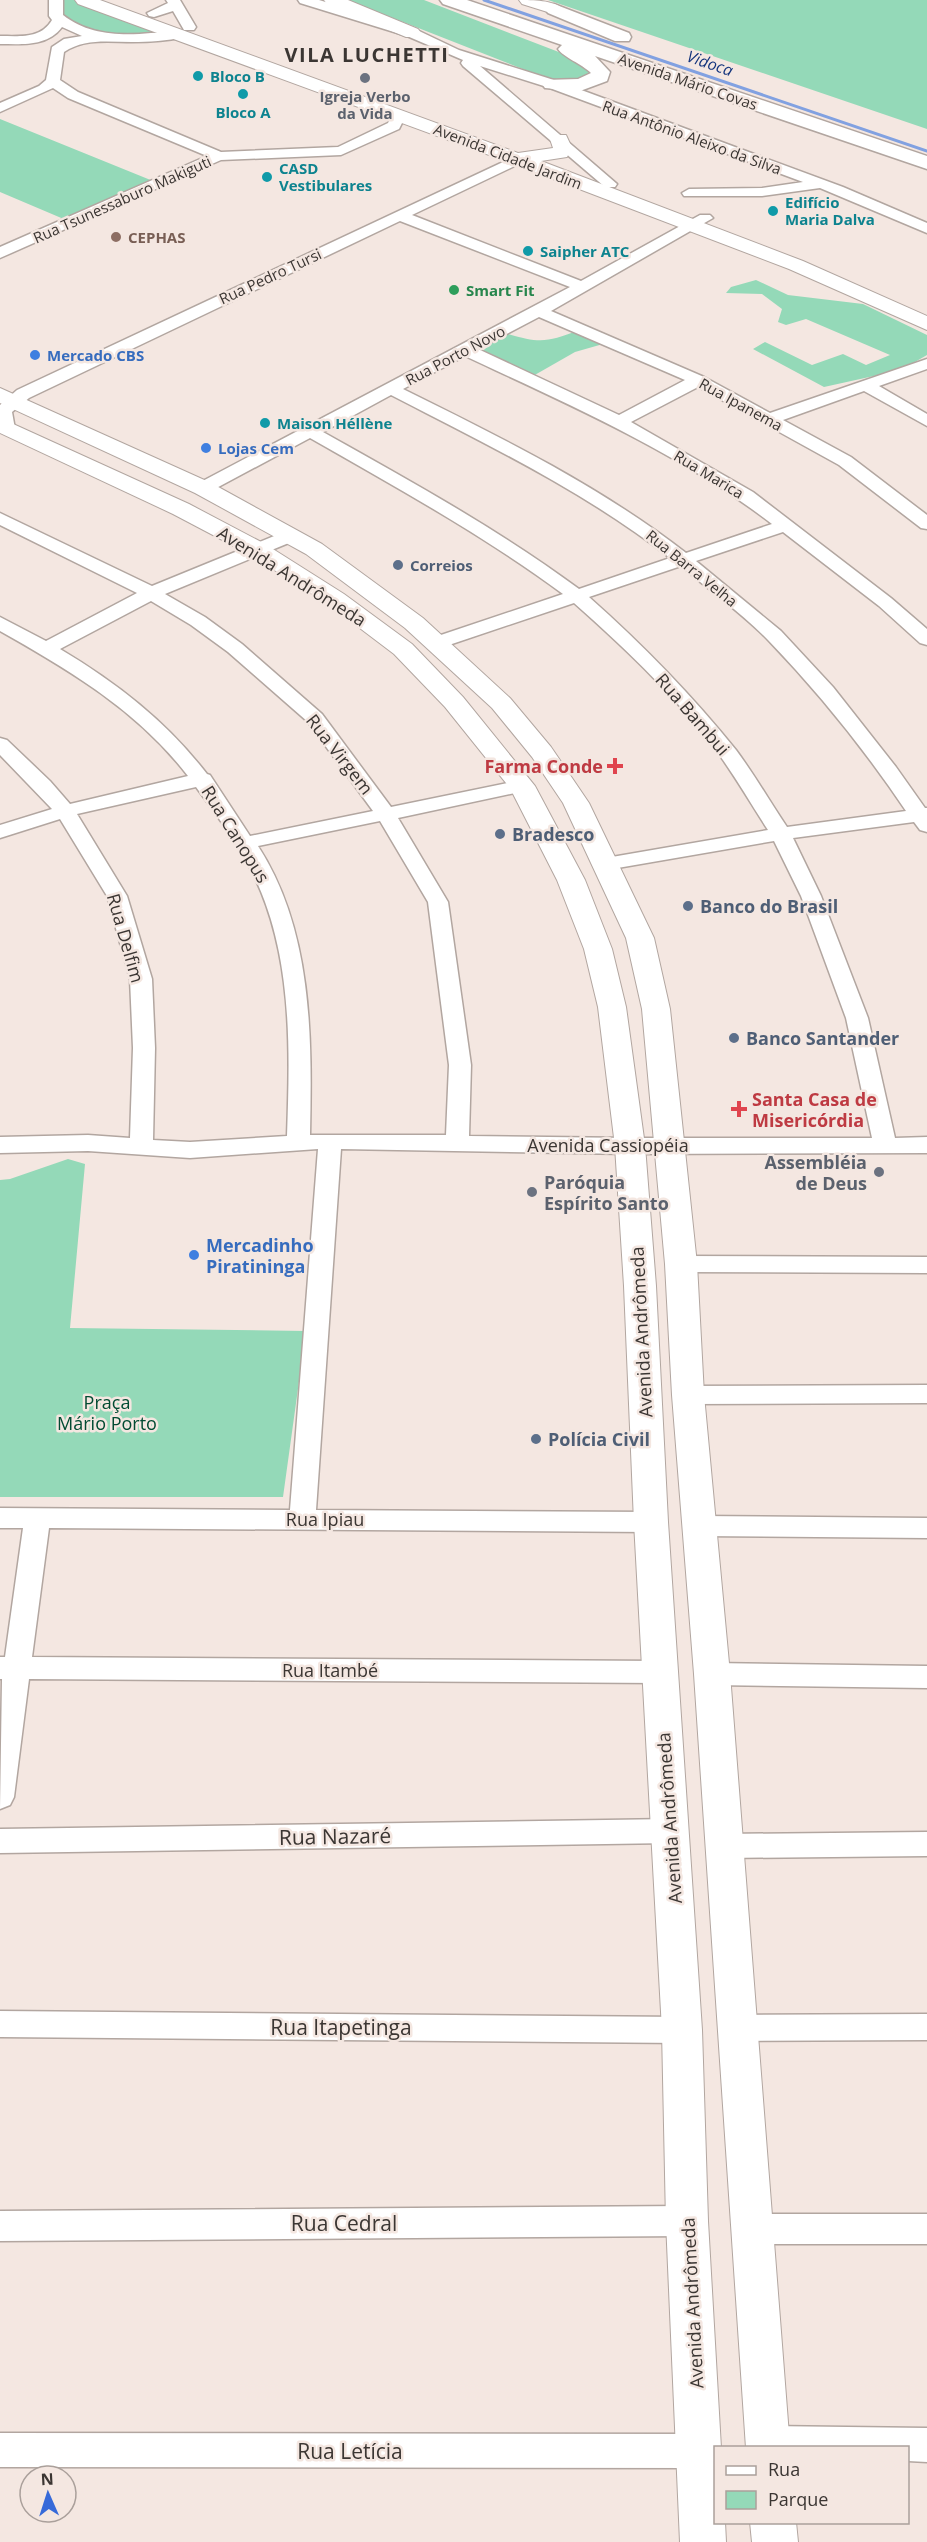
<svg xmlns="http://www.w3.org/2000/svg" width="927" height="2542" viewBox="0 0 927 2542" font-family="'Open Sans',sans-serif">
	<rect width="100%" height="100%" fill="#f4e7e1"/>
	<path fill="#94d9b8" d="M 56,0 L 84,0 L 179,34 L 134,38 L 71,27 L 54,5 Z
		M 347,0 L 424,0 L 577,59 L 585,64 L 589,72 L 584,78 L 553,81 Z
		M 548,0 L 927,0 L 927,129 Z
		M 0,119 L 153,181 L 66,220 L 0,192 Z
		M 756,280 L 788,295 L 863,304 L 927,335 L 927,355 L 901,370 L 824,387 L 753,349 L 765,342 L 812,365 L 843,354 L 866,365 L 890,355 L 806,319 L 786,325 L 778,322 L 782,309 L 762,294 L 726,293 L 731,287 Z
		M 579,330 L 603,344 L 575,352 L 533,376 L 480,353 L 505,333 C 539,343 546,343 579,330 Z
		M 68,1159 L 85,1164 L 70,1328 L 306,1331 L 283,1497 L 0,1497 L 0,1180 L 10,1179 Z"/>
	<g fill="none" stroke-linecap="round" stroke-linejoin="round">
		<path stroke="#81a1e1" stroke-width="3" d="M 484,0 L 927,151"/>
		<defs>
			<path id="minor" d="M 49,0 L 63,0 L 63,15 C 88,35 121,36 151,33 C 162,33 174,29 184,31 L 186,34 L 184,37 C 167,41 149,42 132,42 C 108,42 85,38 64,52 L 60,80 L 78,92 L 221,152 L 338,147 L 388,123 L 390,119 L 387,114 L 389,111 L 399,111 L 404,119 L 399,129 L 341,155 L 221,160 L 0,258 L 0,247 L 207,156 L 68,98 L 53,88 L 0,112 L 0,103 L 39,86 L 46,80 L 52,47 L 64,39 L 82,36 L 62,27 C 47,47 22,44 0,44 L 0,36 C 20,36 41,39 52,20 L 49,16 Z
				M 166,0 L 180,0 L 196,27 L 194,30 L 184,30 L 173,11 L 154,17 L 149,16 L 147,13 L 168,3 Z
				M 298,0 L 319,0 L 417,30 L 459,50 L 557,81 L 843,187 L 927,223 L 927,233 L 820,188 L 762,196 L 684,196 L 682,193 L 689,189 L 762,188 L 803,182 L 547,87 L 480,66 L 617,184 L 615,187 L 605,187 L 463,66 L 461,63 L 463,60 L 407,36 L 300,3 Z
				M 518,155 L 523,156 L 525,159 L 523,162 L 412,215 L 581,281 L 700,215 L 710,215 L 713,218 L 551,311 L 704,377 L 770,413 L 927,359 L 927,369 L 879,386 L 927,414 L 927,426 L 864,391 L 783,420 L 851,457 L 927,515 L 927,529 L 921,528 L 839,465 L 698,387 L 631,422 L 753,492 L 891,598 L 927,629 L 927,645 L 920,643 L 879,606 L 783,532 L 696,561 L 781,631 L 833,687 L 896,767 L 925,808 L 927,808 L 927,832 L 920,830 L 914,822 L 793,838 L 821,896 L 868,1018 L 895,1138 L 927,1137 L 927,1153 L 630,1154 L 341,1149 L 316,1510 L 651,1512 L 660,1515 L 664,1522 L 660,1529 L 651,1532 L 49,1528 L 32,1657 L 659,1661 L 669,1664 L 673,1672 L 669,1680 L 659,1683 L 29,1679 L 14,1797 L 10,1805 L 0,1809 L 2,1679 L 0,1679 L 0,1657 L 5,1657 L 23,1528 L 0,1528 L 0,1508 L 290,1510 L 318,1149 L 190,1158 L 88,1151 L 0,1153 L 0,1137 L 88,1135 L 130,1138 L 133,1048 L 130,979 L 107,896 L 60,819 L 0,838 L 0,825 L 52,809 L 0,755 L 0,738 L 7,740 L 50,781 L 70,804 L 188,776 C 138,711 71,671 0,631 L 0,617 L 46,641 L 137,593 L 0,525 L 0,513 L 152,586 L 284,532 L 296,532 L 299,536 L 296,540 L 165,594 L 205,617 L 242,644 L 322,714 L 391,807 L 522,780 L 529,782 L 532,786 L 529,790 L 398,818 L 448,902 L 471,1065 L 469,1136 L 630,1138 L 872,1138 L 846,1018 L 801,896 L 774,841 L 606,870 L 599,868 L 596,864 L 599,860 L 606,858 L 768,830 C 753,807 739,783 723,760 C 681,701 628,651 574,603 L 443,647 L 429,647 L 427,643 L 429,639 L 563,594 C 483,535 396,487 310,438 L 209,492 L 197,492 L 194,488 L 197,484 L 570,287 L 400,221 L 29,398 L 12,412 L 15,429 L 13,433 L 7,434 L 0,431 L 0,405 L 17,390 ZM 539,317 L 685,380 L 619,415 L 478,349 ZM 465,356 C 570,405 680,453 772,524 L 686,553 C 600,486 500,437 403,389 ZM 391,395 C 486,444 586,492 670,558 L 579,589 C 498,529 410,481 323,432 ZM 681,566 C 710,591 742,613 768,640 C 819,693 865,750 906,811 L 787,827 C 770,802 754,774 736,750 C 691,694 643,645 589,597 ZM 151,601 L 191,625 L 228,652 L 308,722 L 373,811 L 250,836 L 210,775 L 207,774 C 166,721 117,683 60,649 ZM 196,787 C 216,814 236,841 251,870 C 293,951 290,1048 287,1136 L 190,1142 L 153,1140 L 155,1048 L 152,979 L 127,896 L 77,814 ZM 380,821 L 428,902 L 449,1065 L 446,1135 L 310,1135 C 312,1038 313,931 258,846 Z
				M 681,1256 L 927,1257 L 927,1273 L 681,1272 L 673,1270 L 669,1264 L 673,1258 Z
				M 927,1385 L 927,1403 L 688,1404 L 679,1401 L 675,1395 L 679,1389 L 688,1386 Z
				M 699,1516 L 927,1518 L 927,1538 L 699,1536 L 690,1533 L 686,1526 L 690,1519 Z
				M 712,1663 L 927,1666 L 927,1688 L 712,1685 L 702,1682 L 698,1674 L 702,1666 Z
				M 671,1819 L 681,1823 L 685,1831 L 681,1839 L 671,1843 L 0,1853 L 0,1829 Z
				M 927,1832 L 927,1856 L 724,1858 L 714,1855 L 710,1846 L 714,1837 L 724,1834 Z
				M 0,2011 L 682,2017 L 693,2021 L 697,2030 L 693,2039 L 682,2043 L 0,2037 Z
				M 927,2014 L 927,2040 L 737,2041 L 726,2037 L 722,2028 L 726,2019 L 737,2015 Z
				M 687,2206 L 698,2210 L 703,2221 L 698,2232 L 687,2236 L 0,2241 L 0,2211 Z
				M 751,2214 L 927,2214 L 927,2244 L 751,2244 L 740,2240 L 735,2229 L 740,2218 Z
				M 768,2426 L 927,2428 L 927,2462 L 908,2461 L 908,2448 L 753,2448 L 751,2443 L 756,2431 Z
				M 0,2433 L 700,2434 L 712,2439 L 716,2448 L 712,2463 L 700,2468 L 0,2467 Z"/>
			<path id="major" d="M 75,0 L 100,0 L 518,153 L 553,148 L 550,139 L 552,135 L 566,135 L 572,148 L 567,157 L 541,161 L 803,261 L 927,316 L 927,330 L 789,269 L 511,163 L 78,4 Z
				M 324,0 L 348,0 L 418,29 L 421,33 L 418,37 L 406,37 L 327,4 Z
				M 519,0 C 533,0 553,0 563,9 L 560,13 L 554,14 L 522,4 Z
				M 0,388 L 211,483 L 322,544 L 423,618 L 510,698 L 551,747 L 589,803 L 654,938 L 670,1009 L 697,1264 L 704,1395 L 730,1674 L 790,2448 L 746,2448 L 694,1674 L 672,1395 L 665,1264 L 642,1009 L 626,938 L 563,803 L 532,757 L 492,708 L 405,628 L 306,554 L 195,493 L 0,403 Z
				M 0,418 L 189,504 L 265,544 L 344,594 L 412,644 L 463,697 L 535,786 L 585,880 L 612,949 L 626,1007 L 645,1146 L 656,1286 L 668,1522 L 702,2030 L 708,2221 L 721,2448 L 716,2448 L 716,2522 L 725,2522 L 726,2542 L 680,2542 L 666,2221 L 662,2030 L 634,1522 L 624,1286 L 615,1146 L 598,1007 L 584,949 L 557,880 L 510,788 L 445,707 L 394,654 L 328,604 L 249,554 L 173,514 L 0,433 Z
				M 750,2522 L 796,2522 L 798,2542 L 752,2542 Z"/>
			<path id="highway" d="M 440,0 L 467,0 L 927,156 L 927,169 L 595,56 L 610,72 L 607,81 L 580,91 L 545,88 L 542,84 L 545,80 L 578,79 L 591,73 C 582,64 563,57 558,49 L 562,45 L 443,4 Z
				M 554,4 L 629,33 L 631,37 L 629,41 L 615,41 L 548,13 L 545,9 L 548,5 Z"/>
		</defs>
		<use href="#minor" stroke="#b2a6a0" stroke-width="3"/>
		<use href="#major" stroke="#b2a6a0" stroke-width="2"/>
		<use href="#highway" stroke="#b2a6a0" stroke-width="3"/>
		<use href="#minor" fill="#fff" fill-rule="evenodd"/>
		<use href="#major" fill="#fff" fill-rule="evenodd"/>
		<use href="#highway" fill="#fff" fill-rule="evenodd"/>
	</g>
	<g fill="#0f9aa8" stroke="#f4e7e1" stroke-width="2">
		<circle cx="198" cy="76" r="6"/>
		<circle cx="243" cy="94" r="6"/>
		<circle cx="267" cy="177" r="6"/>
		<circle cx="773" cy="211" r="6"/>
		<circle cx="528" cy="251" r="6"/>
		<circle cx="265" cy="423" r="6"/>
	</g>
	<g fill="#6b7280" stroke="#f4e7e1" stroke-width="2">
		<circle cx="365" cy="78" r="6"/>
		<circle cx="879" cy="1172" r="6"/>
		<circle cx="532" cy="1192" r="6"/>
	</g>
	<circle fill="#8d6e63" stroke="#f4e7e1" stroke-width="2" cx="116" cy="237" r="6"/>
	<circle fill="#2e9e5b" stroke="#f4e7e1" stroke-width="2" cx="454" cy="290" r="6"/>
	<g fill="#3f7fe0" stroke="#f4e7e1" stroke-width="2">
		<circle cx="35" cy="355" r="6"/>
		<circle cx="206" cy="448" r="6"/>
		<circle cx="194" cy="1255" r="6"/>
	</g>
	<g fill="#5c6f8a" stroke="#f4e7e1" stroke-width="2">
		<circle cx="398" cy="565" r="6"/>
		<circle cx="500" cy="834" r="6"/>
		<circle cx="688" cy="906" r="6"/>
		<circle cx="734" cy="1038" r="6"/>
		<circle cx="536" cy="1439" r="6"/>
	</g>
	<g fill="#e0444e" stroke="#f4e7e1" stroke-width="2">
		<path d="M612 757h6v6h6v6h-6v6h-6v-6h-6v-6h6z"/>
		<path d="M736 1100h6v6h6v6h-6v6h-6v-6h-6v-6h6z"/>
	</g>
	<g text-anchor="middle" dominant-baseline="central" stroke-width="5" stroke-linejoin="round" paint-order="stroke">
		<g font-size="15" font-weight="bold" fill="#0d838f" stroke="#f4e7e1" text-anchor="start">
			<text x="210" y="76">Bloco B</text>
			<text x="243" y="112" text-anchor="middle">Bloco A</text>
			<text x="279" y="168">CASD<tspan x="279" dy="17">Vestibulares</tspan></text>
			<text x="785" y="202">Edifício<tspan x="785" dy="17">Maria Dalva</tspan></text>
			<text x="540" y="251">Saipher ATC</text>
			<text x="277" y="423">Maison Héllène</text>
		</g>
		<g font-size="15" fill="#3b3633" stroke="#f4e7e1">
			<text transform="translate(688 81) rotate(19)">Avenida Mário Covas</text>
			<text transform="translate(692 137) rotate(20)">Rua Antônio Aleixo da Silva</text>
			<text transform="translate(508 156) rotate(21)">Avenida Cidade Jardim</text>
			<text transform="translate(122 199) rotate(-24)">Rua Tsunessaburo Makiguti</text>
			<text transform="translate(270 276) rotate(-25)">Rua Pedro Tursi</text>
			<text transform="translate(455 355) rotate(-28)">Rua Porto Novo</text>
			<text transform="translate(741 404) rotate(29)">Rua Ipanema</text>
			<text transform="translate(709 474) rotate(31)">Rua Marica</text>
			<text transform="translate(692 568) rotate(39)">Rua Barra Velha</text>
		</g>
		<g font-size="15" font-weight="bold" fill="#5b616d" stroke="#f4e7e1">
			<text x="365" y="96">Igreja Verbo<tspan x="365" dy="17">da Vida</tspan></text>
		</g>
		<g font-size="15" font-weight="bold" fill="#785e54" stroke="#f4e7e1" text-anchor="start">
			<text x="128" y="237">CEPHAS</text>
		</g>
		<g font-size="15" font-weight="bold" fill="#27864d" stroke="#f4e7e1" text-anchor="start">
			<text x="466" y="290">Smart Fit</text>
		</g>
		<g font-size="15" font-weight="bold" fill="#366cbe" stroke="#f4e7e1" text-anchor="start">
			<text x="47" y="355">Mercado CBS</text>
			<text x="218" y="448">Lojas Cem</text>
		</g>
		<g font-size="15" font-weight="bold" fill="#4e5e75" stroke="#f4e7e1" text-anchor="start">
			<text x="410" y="565">Correios</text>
		</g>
		<g font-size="16" font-style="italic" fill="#13347d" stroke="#f4e7e1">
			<text transform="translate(710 63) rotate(19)">Vidoca</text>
		</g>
		<g font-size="18" fill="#3b3633" stroke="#f4e7e1">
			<text transform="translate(292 576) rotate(32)">Avenida Andrômeda</text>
			<text transform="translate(693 714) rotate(49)">Rua Bambui</text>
			<text transform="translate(340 754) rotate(52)">Rua Virgem</text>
			<text transform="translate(236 834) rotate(58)">Rua Canopus</text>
			<text transform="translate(126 938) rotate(74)">Rua Delfim</text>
			<text x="608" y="1145">Avenida Cassiopéia</text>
			<text transform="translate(641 1332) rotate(-93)">Avenida Andrômeda</text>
			<text x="325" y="1519">Rua Ipiau</text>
			<text x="330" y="1670">Rua Itambé</text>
			<text transform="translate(669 1818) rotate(-94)">Avenida Andrômeda</text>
			<text transform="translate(692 2303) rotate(-93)">Avenida Andrômeda</text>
		</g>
		<g font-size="18" font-weight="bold" fill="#be3a42" stroke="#f4e7e1" text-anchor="end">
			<text x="603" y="766">Farma Conde</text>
			<text x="752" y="1099" text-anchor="start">Santa Casa de<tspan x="752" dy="21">Misericórdia</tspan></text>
		</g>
		<g font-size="18" font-weight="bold" fill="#4e5e75" stroke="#f4e7e1" text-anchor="start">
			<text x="512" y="834">Bradesco</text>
			<text x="700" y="906">Banco do Brasil</text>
			<text x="746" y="1038">Banco Santander</text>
			<text x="548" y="1439">Polícia Civil</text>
		</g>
		<g font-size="18" font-weight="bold" fill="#5b616d" stroke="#f4e7e1" text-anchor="end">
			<text x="867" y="1162">Assembléia<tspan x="867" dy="21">de Deus</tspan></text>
			<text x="544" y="1182" text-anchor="start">Paróquia<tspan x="544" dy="21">Espírito Santo</tspan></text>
		</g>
		<g font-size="18" font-weight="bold" fill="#366cbe" stroke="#f4e7e1" text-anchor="start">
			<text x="206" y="1245">Mercadinho<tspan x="206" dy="21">Piratininga</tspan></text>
		</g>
		<g font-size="18" fill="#014b32" stroke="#f4e7e1">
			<text x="107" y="1402">Praça<tspan x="107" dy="21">Mário Porto</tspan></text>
		</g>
		<g font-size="20" font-weight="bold" letter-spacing="1.5" fill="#3b3633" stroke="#f4e7e1">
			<text x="367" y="54">VILA LUCHETTI</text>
		</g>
		<g font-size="21" fill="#3b3633" stroke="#f4e7e1">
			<text transform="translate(335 1836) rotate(-1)">Rua Nazaré</text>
			<text x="341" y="2027">Rua Itapetinga</text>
			<text x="344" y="2223">Rua Cedral</text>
			<text x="350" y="2451">Rua Letícia</text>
		</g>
	</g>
	<rect x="714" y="2446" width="195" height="78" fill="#f4e7e1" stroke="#aaa09b" stroke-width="1.5"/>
	<rect x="726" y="2466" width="30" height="9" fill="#ffffff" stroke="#aaa09b" stroke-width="1.5"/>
	<text x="768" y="2476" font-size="18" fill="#3b3633">Rua</text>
	<rect x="726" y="2491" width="30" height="18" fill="#94d9b8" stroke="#aaa09b" stroke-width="1.5"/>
	<text x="768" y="2506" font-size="18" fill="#3b3633">Parque</text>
	<g transform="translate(48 2494) rotate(357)"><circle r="28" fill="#f4e7e1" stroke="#aaa09b" stroke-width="1.5"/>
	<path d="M0-4.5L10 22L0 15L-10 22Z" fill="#376ad9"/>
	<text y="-9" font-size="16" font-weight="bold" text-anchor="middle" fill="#3b3633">N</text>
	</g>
</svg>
